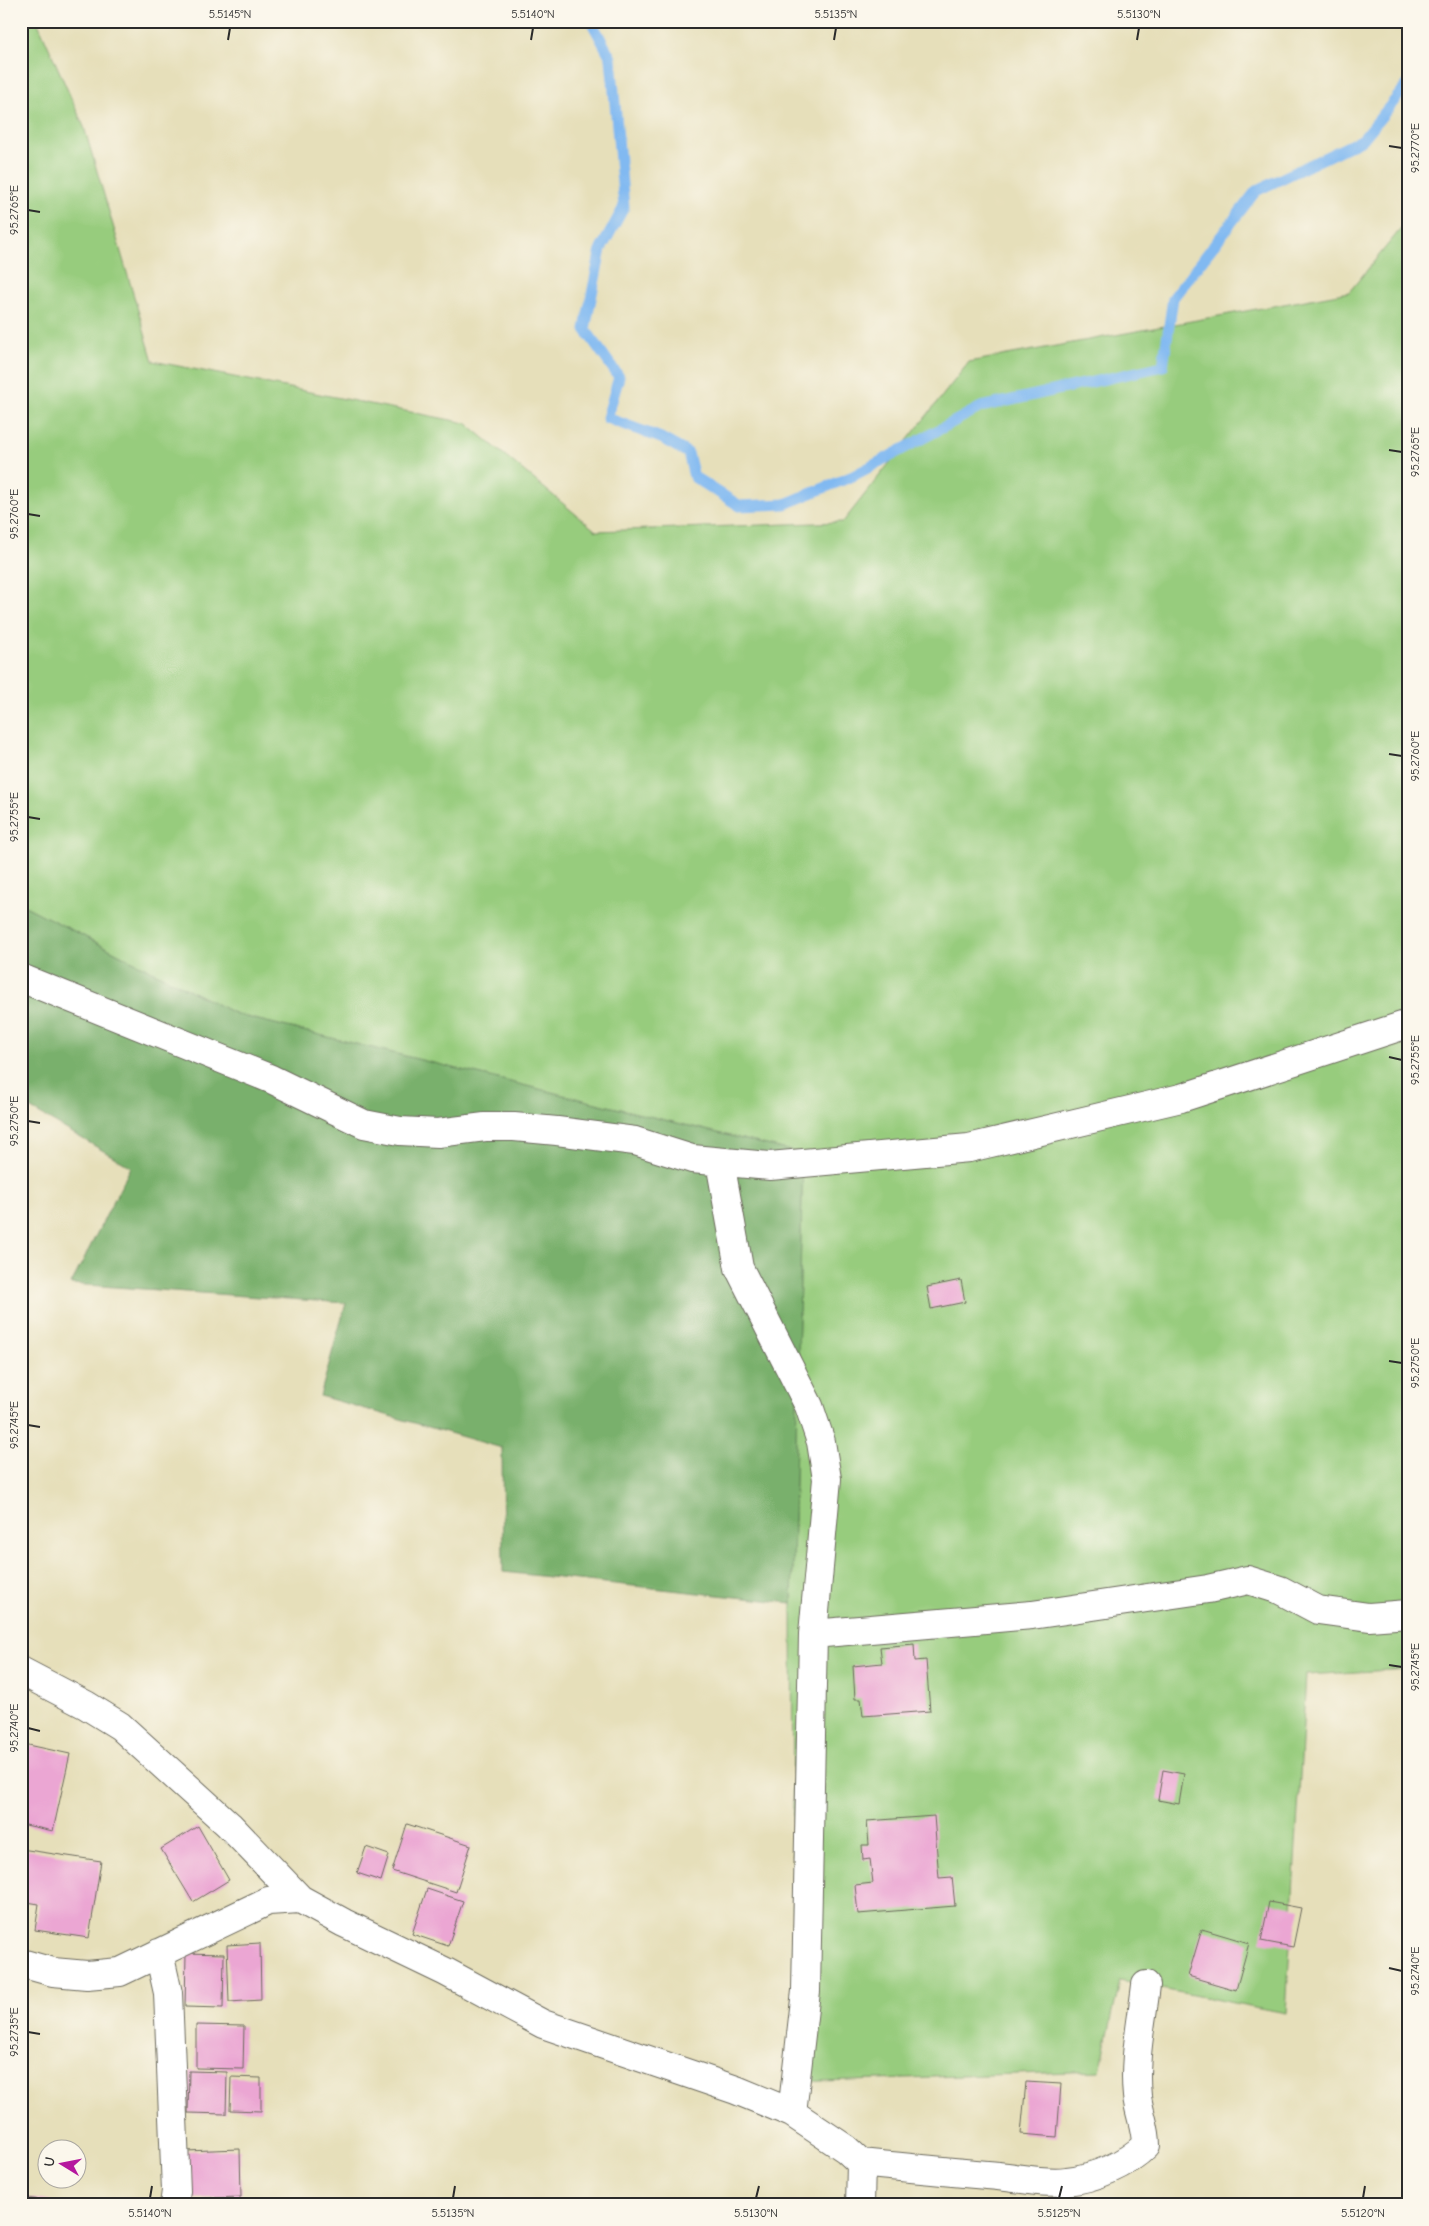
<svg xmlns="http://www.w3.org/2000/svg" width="1429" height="2226" viewBox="0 0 1429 2226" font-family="'Comic Neue',sans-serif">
	<rect width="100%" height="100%" fill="#fbf7ec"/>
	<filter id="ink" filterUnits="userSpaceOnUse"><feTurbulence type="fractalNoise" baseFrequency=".02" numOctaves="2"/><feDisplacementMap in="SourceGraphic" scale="10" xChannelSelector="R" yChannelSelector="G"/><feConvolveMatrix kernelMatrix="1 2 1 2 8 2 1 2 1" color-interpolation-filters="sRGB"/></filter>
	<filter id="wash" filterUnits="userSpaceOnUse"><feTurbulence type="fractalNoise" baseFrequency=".0096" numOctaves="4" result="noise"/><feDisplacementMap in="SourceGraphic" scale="20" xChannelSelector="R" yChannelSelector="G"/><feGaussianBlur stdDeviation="1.12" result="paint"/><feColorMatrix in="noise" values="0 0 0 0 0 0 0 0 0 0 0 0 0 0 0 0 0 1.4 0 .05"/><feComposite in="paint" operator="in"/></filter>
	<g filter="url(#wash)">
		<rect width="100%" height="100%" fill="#e6dfba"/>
		<path fill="#97cc7d" stroke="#617c54" d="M 21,21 L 37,21 L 84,127 L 153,361 L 466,423 L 596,531 L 843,522 L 969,362 L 1349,292 L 1408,220 L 1408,1669 L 1306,1675 L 1286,2013 L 1120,1981 L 1100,2071 L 794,2082 L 792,1603 L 803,1154 L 238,1015 L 21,904 Z"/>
		<path fill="#79b06c" stroke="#526e4c" d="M 21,904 L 238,1015 L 803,1154 L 792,1603 L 503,1572 L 502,1448 L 320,1396 L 346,1303 L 71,1284 L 131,1167 L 21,1103 Z"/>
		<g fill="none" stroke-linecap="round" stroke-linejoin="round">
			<path stroke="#81b9f1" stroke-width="11" d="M 591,21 L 611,58 L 624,207 L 601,249 L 585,329 L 619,377 L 607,418 L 661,438 L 688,453 L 694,477 L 740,506 L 785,504 L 853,476 L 981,407 L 1163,366 L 1173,298 L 1256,191 L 1363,139 L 1408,84"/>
		</g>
		<g id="blocks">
			<path fill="#eba6d3" d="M 961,1280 L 965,1302 L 931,1309 L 927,1287 Z
				M 914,1644 L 915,1661 L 926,1660 L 930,1711 L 863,1716 L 861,1699 L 855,1699 L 853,1666 L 882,1663 L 880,1647 Z
				M 24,1744 L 70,1754 L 53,1831 L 21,1824 L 21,1755 Z
				M 1163,1770 L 1184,1774 L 1179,1804 L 1158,1800 Z
				M 934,1816 L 939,1878 L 952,1877 L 955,1906 L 858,1914 L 855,1885 L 873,1883 L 870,1859 L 863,1860 L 862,1845 L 869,1845 L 867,1821 Z
				M 407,1824 L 471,1845 L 456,1892 L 392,1871 Z
				M 198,1826 L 229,1880 L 193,1902 L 161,1849 Z
				M 366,1847 L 389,1855 L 381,1881 L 357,1873 Z
				M 21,1849 L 101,1861 L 89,1938 L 35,1930 L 39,1904 L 21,1901 Z
				M 427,1889 L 463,1901 L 448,1946 L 412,1934 Z
				M 1269,1902 L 1301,1908 L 1293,1947 L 1261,1941 Z
				M 1202,1929 L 1249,1943 L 1236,1990 L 1188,1976 Z
				M 260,1943 L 261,2000 L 229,2002 L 227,1945 Z
				M 186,1953 L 224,1954 L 223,2008 L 185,2007 Z
				M 196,2025 L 244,2026 L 243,2069 L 196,2068 Z
				M 189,2071 L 227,2072 L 226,2114 L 188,2113 Z
				M 231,2077 L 261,2078 L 261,2111 L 230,2110 Z
				M 1026,2082 L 1061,2084 L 1057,2137 L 1021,2134 Z
				M 240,2149 L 241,2197 L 187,2199 L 185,2151 Z
				M 21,2197 L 66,2204 L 66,2205 L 21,2205 Z"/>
		</g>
	</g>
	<g filter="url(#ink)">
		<use href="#blocks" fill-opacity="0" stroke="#6c6a5d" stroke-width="1"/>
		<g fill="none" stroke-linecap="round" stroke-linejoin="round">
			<defs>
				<path id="minor" d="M 21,978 L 271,1079 L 364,1124 L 400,1131 L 438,1133 L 485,1127 L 514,1127 L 557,1131 L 635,1141 L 692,1159 L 770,1166 L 969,1148 L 1181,1098 L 1408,1024
					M 720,1162 L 739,1268 L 809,1406 L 821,1442 L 827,1479 L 813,1634 L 806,1991 L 792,2113
					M 813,1634 L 1032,1615 L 1208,1589 L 1248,1580 L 1280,1590 L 1318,1610 L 1369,1617 L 1408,1614
					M 21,1671 L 86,1705 L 120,1726 L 229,1825 L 300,1899
					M 159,1953 L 168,1993 L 176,2191 L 174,2205
					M 21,1963 L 53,1972 L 87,1975 L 120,1972 L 268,1901 L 300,1899 L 344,1923 L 446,1972 L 543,2024 L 736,2090 L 792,2113 L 846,2149 L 861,2163 L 860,2205
					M 861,2163 C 907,2168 953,2172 998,2176 C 1021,2178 1044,2184 1067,2181 C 1095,2178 1126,2165 1146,2145 C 1146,2126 1139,2114 1137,2096 C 1133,2060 1142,2021 1146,1985"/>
			</defs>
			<use href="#minor" stroke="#6c6a5d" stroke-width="30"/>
			<use href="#minor" stroke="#fff" stroke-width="28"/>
		</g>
	</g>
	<path fill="none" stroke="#2b2b2b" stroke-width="2" d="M 228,40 L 230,28M 531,40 L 533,28M 834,40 L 836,28M 1137,40 L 1139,28M 1389,146 L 1402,148M 28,210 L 40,212M 1389,450 L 1402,452M 28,514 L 40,516M 1389,754 L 1402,756M 28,817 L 40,819M 1389,1057 L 1402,1060M 28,1121 L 40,1123M 1389,1361 L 1402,1363M 28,1425 L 40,1427M 1389,1665 L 1402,1667M 28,1728 L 40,1731M 1389,1968 L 1402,1971M 28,2032 L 40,2034M 150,2198 L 152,2186M 453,2198 L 455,2186M 756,2198 L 759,2186M 1059,2198 L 1062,2186M 1363,2198 L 1365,2186"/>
	<rect width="1429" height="2226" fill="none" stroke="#fbf7ec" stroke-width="55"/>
	<g transform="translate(62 2164) rotate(280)"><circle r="24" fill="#fbf7ec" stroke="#a8a59f"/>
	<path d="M0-4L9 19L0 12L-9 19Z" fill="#b5179e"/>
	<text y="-8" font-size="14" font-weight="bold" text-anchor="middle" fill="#2b2b2b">U</text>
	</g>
	<rect x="28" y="28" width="1374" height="2170" fill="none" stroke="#2b2b2b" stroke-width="2"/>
	<g font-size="12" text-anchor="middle" fill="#2b2b2b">
		<text x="230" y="18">5.5145°N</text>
		<text x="533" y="18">5.5140°N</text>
		<text x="836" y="18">5.5135°N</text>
		<text x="1139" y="18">5.5130°N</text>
		<text transform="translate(1415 148) rotate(-90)" y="4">95.2770°E</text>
		<text transform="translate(14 210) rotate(-90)" y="4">95.2765°E</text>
		<text transform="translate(1415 452) rotate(-90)" y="4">95.2765°E</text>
		<text transform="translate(14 514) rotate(-90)" y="4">95.2760°E</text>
		<text transform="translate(1415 756) rotate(-90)" y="4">95.2760°E</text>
		<text transform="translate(14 817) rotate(-90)" y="4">95.2755°E</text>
		<text transform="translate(1415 1060) rotate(-90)" y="4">95.2755°E</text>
		<text transform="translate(14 1121) rotate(-90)" y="4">95.2750°E</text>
		<text transform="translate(1415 1363) rotate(-90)" y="4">95.2750°E</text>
		<text transform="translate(14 1425) rotate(-90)" y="4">95.2745°E</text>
		<text transform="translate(1415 1667) rotate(-90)" y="4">95.2745°E</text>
		<text transform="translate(14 1728) rotate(-90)" y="4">95.2740°E</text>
		<text transform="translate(1415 1971) rotate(-90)" y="4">95.2740°E</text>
		<text transform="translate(14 2032) rotate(-90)" y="4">95.2735°E</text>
		<text x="150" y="2217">5.5140°N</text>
		<text x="453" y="2217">5.5135°N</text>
		<text x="756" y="2217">5.5130°N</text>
		<text x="1059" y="2217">5.5125°N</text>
		<text x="1363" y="2217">5.5120°N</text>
	</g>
</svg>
